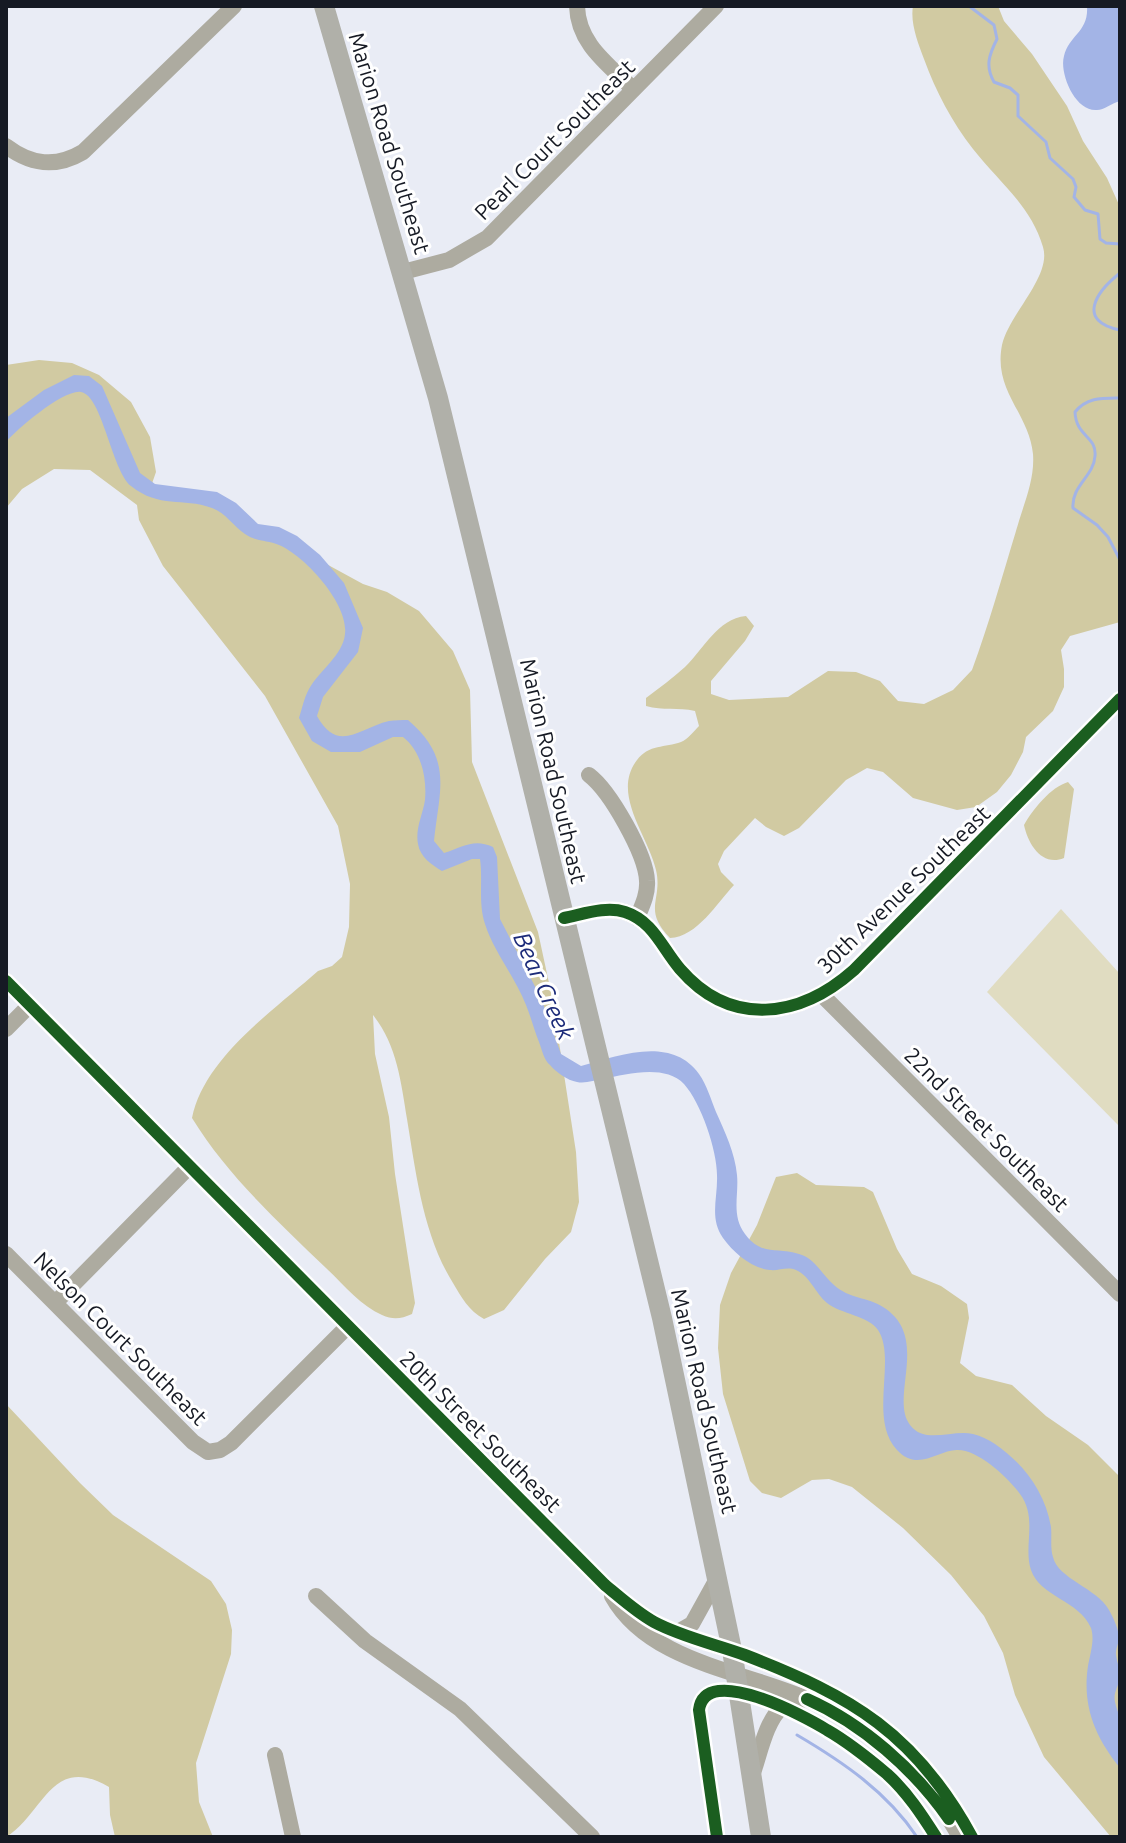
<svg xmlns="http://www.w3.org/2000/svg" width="1126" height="1843" viewBox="0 0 1126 1843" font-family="Ubuntu,sans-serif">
	<rect width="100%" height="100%" fill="#e9ecf5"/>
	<path fill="#e0dcc1" d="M 1061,909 L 1120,974 L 1120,1127 L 987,992 Z"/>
	<path fill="#d1caa2" d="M 913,6 L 998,6 L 1004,21 L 1032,54 L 1067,106 L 1083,141 L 1107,178 L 1120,207 L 1120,622 L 1070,636 L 1061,650 L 1064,669 L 1064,687 L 1053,711 L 1026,737 L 1023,752 L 1011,775 L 997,792 L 976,807 L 957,810 L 913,798 L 883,772 L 867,768 L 846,780 L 799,828 L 784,836 L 766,827 L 755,818 L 724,851 L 718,864 L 721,872 L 734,885 C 717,903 697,937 670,938 C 642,909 663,900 656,870 C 648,835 611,794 637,760 C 649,744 665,748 681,742 C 688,739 694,731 699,726 L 695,711 C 678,707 663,711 646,706 L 646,698 C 659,688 673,678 685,667 C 704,649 717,619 746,616 L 754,626 L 745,641 L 711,681 L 711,694 L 729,700 L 788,697 L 828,671 L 856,672 L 880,681 L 898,701 L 924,704 L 953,690 L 972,670 C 989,624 1002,577 1016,531 C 1023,505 1035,481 1033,454 C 1029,413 993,391 1002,345 C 1009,314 1052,276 1043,247 C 1031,206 999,182 973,149 C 952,122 936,92 924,59 C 918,43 910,23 913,6 Z
		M 39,360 L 72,363 L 99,375 L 131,402 L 150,437 L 156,472 L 149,492 L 222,507 L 363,584 L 387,592 L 419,611 L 453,651 L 470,690 L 472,762 L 538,932 L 552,997 L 576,1152 L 579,1202 L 571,1232 L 545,1259 L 504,1310 L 484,1319 C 468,1310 462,1298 453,1283 C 423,1235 416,1173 407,1119 C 401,1082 397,1045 373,1015 L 375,1054 L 389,1117 L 395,1174 L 415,1303 L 412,1314 C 401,1319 393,1320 382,1315 C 361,1306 343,1284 326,1268 C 278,1222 227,1175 192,1118 C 204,1058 273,1011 318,971 L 332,966 L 342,957 L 349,927 L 350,884 L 338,826 L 265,696 L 163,566 L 139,520 L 137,505 L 90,470 L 54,469 L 22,489 L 6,508 L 6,365 Z
		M 1068,782 L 1074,789 L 1064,858 C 1042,867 1028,844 1024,825 C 1033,809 1051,787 1068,782 Z
		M 797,1173 L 816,1185 L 864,1187 L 873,1192 L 897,1249 L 912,1274 L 941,1286 L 967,1304 L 969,1318 L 960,1363 L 976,1376 L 1012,1385 L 1046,1416 L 1088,1445 L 1120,1477 L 1120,1837 L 1111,1837 L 1044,1757 L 1015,1695 L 1003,1653 L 984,1616 L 951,1575 L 903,1528 L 852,1487 L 829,1479 L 812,1480 L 781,1498 L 762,1493 L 750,1481 L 723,1394 L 718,1348 L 720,1305 L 731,1273 L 757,1225 L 776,1177 Z
		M 6,1404 L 80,1483 L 113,1515 L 211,1581 L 226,1604 L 232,1630 L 231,1654 L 196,1763 L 199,1802 L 213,1837 L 115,1837 L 110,1815 L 109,1787 C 51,1753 44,1814 6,1837 Z"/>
	<path fill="#a3b4e6" d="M 1087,6 L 1120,6 L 1120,101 C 1112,103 1104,110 1097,110 C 1075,112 1059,73 1064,56 C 1069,35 1089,32 1087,6 Z
		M 74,375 L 89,376 L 102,386 L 140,473 L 155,484 L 217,492 L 236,503 L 258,524 L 279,527 L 297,536 L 320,555 L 344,583 L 363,628 L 358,652 L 323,697 L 317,716 C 338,754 359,728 389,721 C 395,720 402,720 408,720 C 454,759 439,791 434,841 L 444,853 C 463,847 474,838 493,847 L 497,857 L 500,919 L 541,998 L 561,1054 L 581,1066 C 618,1056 671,1035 699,1074 C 707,1085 711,1100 716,1112 C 725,1132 735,1153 737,1175 C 739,1195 731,1216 745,1234 C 761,1256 776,1247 799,1254 C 815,1258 822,1275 834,1285 C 849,1299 868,1297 883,1307 C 931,1337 889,1397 910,1425 C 925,1445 953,1429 973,1434 C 981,1436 989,1440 995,1444 C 1024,1464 1045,1492 1051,1527 C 1052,1537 1050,1548 1053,1557 C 1058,1579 1097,1588 1109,1610 C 1113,1617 1119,1630 1119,1638 C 1119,1644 1115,1649 1116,1655 C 1117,1663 1121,1671 1120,1679 C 1118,1687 1113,1693 1115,1702 C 1116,1708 1119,1713 1120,1719 C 1122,1735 1120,1752 1120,1768 C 1095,1737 1082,1706 1088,1666 C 1090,1654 1095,1640 1091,1628 C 1079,1600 1040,1597 1031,1570 C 1023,1546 1038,1518 1020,1494 C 1008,1477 978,1450 958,1450 C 939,1449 918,1473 897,1450 C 868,1419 897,1359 878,1330 C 869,1316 841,1314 827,1303 C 815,1293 810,1276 796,1270 C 787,1266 779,1271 770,1270 C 751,1268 734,1253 723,1238 C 709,1218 718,1198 717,1175 C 717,1150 701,1103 684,1084 C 665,1064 627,1074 603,1079 C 595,1080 585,1084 577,1082 C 567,1080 557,1073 550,1065 C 544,1060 542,1050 539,1042 C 534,1030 531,1017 526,1005 C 515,977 494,952 485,924 C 478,903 483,880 480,859 L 472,859 L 442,871 C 432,865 420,857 418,844 C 415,829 423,814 425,800 C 427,777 421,751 403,737 L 393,737 L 360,752 L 331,752 L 312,741 L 299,718 C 302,709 304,698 309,689 C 319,671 343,655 345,634 C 349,604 305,556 279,545 C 267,540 257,542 245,534 C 233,526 226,513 212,508 C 182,497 160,509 131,486 C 112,471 102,395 81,392 C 64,389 17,429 6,442 L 6,418 L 44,390 Z"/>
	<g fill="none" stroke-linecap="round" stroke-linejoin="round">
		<path stroke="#a3b4e6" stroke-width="3" d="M 969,6 L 994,25 L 997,39 C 989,55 985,66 994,82 L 1010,88 L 1018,95 L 1018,116 L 1046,142 L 1050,158 L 1073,179 L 1076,187 L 1074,197 L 1085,210 L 1098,214 L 1100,239 L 1106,243 L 1120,244
			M 1120,273 C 1096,292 1076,321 1120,330
			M 1120,398 C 1102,398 1087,397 1075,412 C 1076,437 1097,436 1095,456 C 1094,476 1071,486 1073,508 L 1097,525 L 1108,537 L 1120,560
			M 797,1735 C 843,1762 887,1792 917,1837"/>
		<path stroke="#adaba0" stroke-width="16" d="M 577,6 C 578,44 608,64 633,89
			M 6,146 C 31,165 56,168 83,152 L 234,6
			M 403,272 L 449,260 L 487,238 L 716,6
			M 589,775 C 610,791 646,854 647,881 C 648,894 642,906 637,918
			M 564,918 C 584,914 606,906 625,912 C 653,921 662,948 680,969 C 731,1028 800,1018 854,970 L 1120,699
			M 6,981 L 605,1585 C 621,1598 636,1612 654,1622 C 682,1637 715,1644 745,1655 C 852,1696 916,1734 972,1837
			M 822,995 L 1120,1294
			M 6,1029 L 30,1005
			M 6,1254 L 193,1442 L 208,1452 L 220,1450 L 231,1443 L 348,1326
			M 55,1303 L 190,1166
			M 316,1596 L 365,1641 L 460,1709 L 592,1837
			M 612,1596 C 650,1664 748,1671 814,1702 C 871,1729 929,1781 960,1837
			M 678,1632 L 692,1624 L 718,1577
			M 275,1755 L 293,1837
			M 753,1773 C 760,1753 766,1721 782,1707 C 789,1701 798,1700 807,1699"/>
		<path stroke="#b0b0a9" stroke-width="20" d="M 324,6 L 438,398 L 662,1318 L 732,1650 L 761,1837"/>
		<defs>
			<path id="cycleway" d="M 564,918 C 584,914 606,906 625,912 C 653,921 662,948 680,969 C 731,1028 800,1018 854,970 L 1120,699
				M 6,981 L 605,1585 C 621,1598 636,1612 654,1622 C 682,1637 715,1644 745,1655 C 852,1696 916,1734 972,1837
				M 807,1699 C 863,1724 914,1769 949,1819
				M 717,1837 L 699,1710 C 705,1662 806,1717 827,1730 C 848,1742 868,1758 887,1774 C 907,1792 922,1815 936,1837"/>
		</defs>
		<use href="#cycleway" stroke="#fff" stroke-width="17"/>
		<use href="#cycleway" stroke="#1b5e20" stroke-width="12"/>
	</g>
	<g text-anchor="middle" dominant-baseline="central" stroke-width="6" stroke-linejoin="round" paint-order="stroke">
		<g font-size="22" fill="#161a24" stroke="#fff">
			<text transform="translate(554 139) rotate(-45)">Pearl Court Southeast</text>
			<text transform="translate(390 143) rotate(73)">Marion Road Southeast</text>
			<text transform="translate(554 771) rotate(77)">Marion Road Southeast</text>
			<text transform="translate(903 889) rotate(-44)">30th Avenue Southeast</text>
			<text transform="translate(987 1129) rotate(45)">22nd Street Southeast</text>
			<text transform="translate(121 1338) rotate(45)">Nelson Court Southeast</text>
			<text transform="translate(705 1401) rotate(77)">Marion Road Southeast</text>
			<text transform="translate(481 1431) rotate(45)">20th Street Southeast</text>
		</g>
		<g font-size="24" font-style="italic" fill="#1d2c7a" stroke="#fff">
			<text transform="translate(544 986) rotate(66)">Bear Creek</text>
		</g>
	</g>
	<rect width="1126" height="1843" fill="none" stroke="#161a24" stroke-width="16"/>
</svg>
